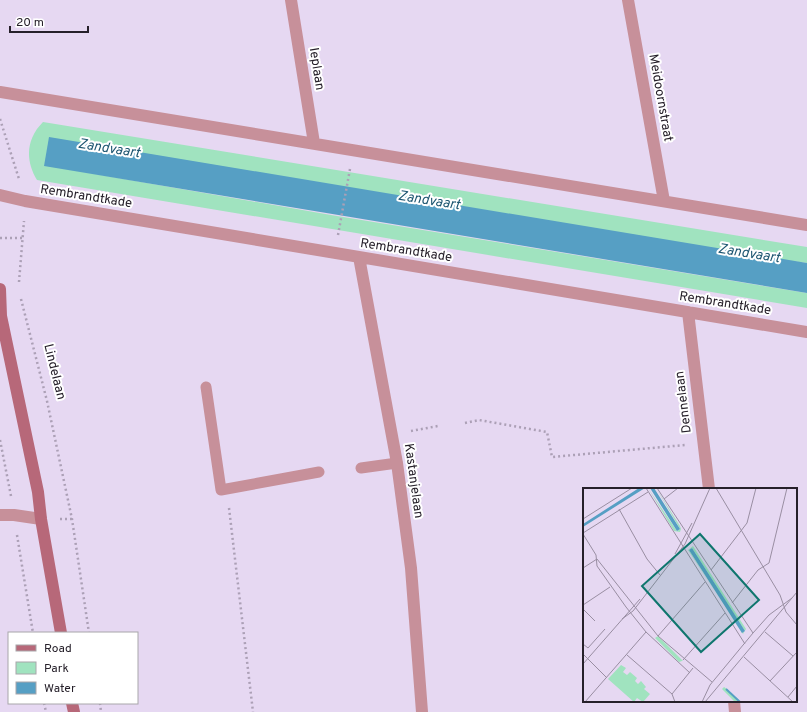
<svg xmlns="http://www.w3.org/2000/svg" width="807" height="712" viewBox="0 0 807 712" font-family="Overpass,sans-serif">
	<rect width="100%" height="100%" fill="#e6d8f2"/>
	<path fill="#a0e3bf" d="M 43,122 L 807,247 L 807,263 L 44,165 L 331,215 L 807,293 L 807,308 L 37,180 C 25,160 26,139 43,122 Z"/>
	<path fill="#569fc4" d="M 49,137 L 807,263 L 807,293 L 44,166 Z"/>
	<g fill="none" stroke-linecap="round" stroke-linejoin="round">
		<path stroke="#aca0b6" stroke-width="2.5" stroke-dasharray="2 3" stroke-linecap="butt" d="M 0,119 L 19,179
			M 338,235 L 350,169
			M 0,238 L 23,238
			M 19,282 L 24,221
			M 21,299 L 47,401 L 72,519 L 89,633
			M 465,423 L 479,420 L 547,432 L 552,457 L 685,445
			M 411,431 L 438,426
			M 0,440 L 11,496
			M 229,508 L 253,712
			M 60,519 L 72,519
			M 17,535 L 33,633
			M 44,703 L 46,712
			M 100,703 L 101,712"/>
		<path stroke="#c7909a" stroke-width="11" d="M 206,387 L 221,490 L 319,472
			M 361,468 L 397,463"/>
		<path stroke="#c7909a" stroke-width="12" d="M 291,0 L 314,143
			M 628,0 L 664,201
			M 0,92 L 807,225
			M 0,195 L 25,201 L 807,332
			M 359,257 L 397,463 L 411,568 L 422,712
			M 688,312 L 709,489
			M 0,515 L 14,515 L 41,519
			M 734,701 L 735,712"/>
		<path stroke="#b76879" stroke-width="12" d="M 0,289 L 1,316 L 38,492 L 41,519 L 61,633
			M 72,703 L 74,712"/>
	</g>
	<g text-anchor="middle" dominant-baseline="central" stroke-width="4" stroke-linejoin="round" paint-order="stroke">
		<g font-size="13" fill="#26202a" stroke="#fff">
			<text transform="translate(316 69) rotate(81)">Ieplaan</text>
			<text transform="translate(660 98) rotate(80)">Meidoornstraat</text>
			<text transform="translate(86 197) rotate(9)">Rembrandtkade</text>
			<text transform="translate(406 251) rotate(9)">Rembrandtkade</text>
			<text transform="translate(725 304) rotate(9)">Rembrandtkade</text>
			<text transform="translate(54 372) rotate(76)">Lindelaan</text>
			<text transform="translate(684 402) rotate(-97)">Dennelaan</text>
			<text transform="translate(413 481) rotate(82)">Kastanjelaan</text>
		</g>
		<g font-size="14" font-style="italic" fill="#1d5671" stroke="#fff">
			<text transform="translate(109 149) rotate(9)">Zandvaart</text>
			<text transform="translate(429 201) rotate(9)">Zandvaart</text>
			<text transform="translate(749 254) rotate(9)">Zandvaart</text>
		</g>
	</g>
	<g transform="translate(583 488)">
		<rect width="214" height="214" fill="#e6d8f2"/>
		<path d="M 65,0 L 94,43 L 97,41 L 73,0 L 97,38 L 98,41 L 97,44 L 91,43 ZM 110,58 L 163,141 L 160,146 L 105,62 ZM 109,60 L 162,143 L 159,145 L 123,89 L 106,62 ZM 75,148 L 100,173 L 99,173 L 96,174 L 72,150 ZM 38,177 L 43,180 L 40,184 L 44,187 L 47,184 L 54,190 L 52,193 L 55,196 L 58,193 L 63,199 L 61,201 L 67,206 L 60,214 L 54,210 L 51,214 L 25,191 ZM 141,199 L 144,201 L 158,214 L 152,214 L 139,201 Z" fill="#a0e3bf" fill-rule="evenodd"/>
		<path d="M 56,0 L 62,0 L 0,39 L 0,36 ZM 67,0 L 71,0 L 97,41 L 94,43 ZM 109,60 L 152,127 L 162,143 L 159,145 L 106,62 Z" fill="#569fc4"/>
		<path fill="none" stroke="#569fc4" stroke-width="2" d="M 143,201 L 157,214"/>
		<path fill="none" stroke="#998ea2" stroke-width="1" d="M 63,0 L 162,156M 74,0 L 170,145M 133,0 L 197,107 L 203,124 L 214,137M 81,11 L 95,0M 36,21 L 64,71 L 77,87M 0,31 L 49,0M 0,45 L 65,4M 0,46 L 13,67 L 14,78 L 43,119 L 63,144 L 107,185M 92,66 L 109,35M 14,71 L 75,148 L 129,194M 0,80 L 14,71M 128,82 L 164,35 L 173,0M 149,115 L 175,82 L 186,75 L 204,0M 0,117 L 27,99M 0,121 L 12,133M 39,131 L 50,123 L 102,56 L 127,0M 182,144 L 210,168M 75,148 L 122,94M 0,156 L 5,160 L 22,141M 0,166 L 24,190M 44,167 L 89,206M 161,169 L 210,214M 100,172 L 142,125M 0,176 L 57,111M 187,193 L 214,164M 205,209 L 214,198M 2,214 L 63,144M 92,214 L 89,206 L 110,180M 119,214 L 127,197 L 170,145 L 186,127 L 209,110M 122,214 L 214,104"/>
		<path fill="#0f766e" fill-opacity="0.15" stroke="#0f766e" stroke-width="2" d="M 117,46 L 176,112 L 118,164 L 59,98 Z"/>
		<rect width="214" height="214" fill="none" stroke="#26202a" stroke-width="2"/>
	</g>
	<rect x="8" y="632" width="130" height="72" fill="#ffffff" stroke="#a8a6aa"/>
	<rect x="16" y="645" width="20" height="6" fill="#b76879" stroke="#a8a6aa"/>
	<text x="44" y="652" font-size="12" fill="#26202a">Road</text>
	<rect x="16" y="662" width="20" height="12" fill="#a0e3bf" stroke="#a8a6aa"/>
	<text x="44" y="672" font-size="12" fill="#26202a">Park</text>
	<rect x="16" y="682" width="20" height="12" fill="#569fc4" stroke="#a8a6aa"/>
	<text x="44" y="692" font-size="12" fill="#26202a">Water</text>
	<path d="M10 26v6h78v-6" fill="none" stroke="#26202a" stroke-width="2"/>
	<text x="16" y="26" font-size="12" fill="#26202a" stroke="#ffffff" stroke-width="3" paint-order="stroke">20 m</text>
</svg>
